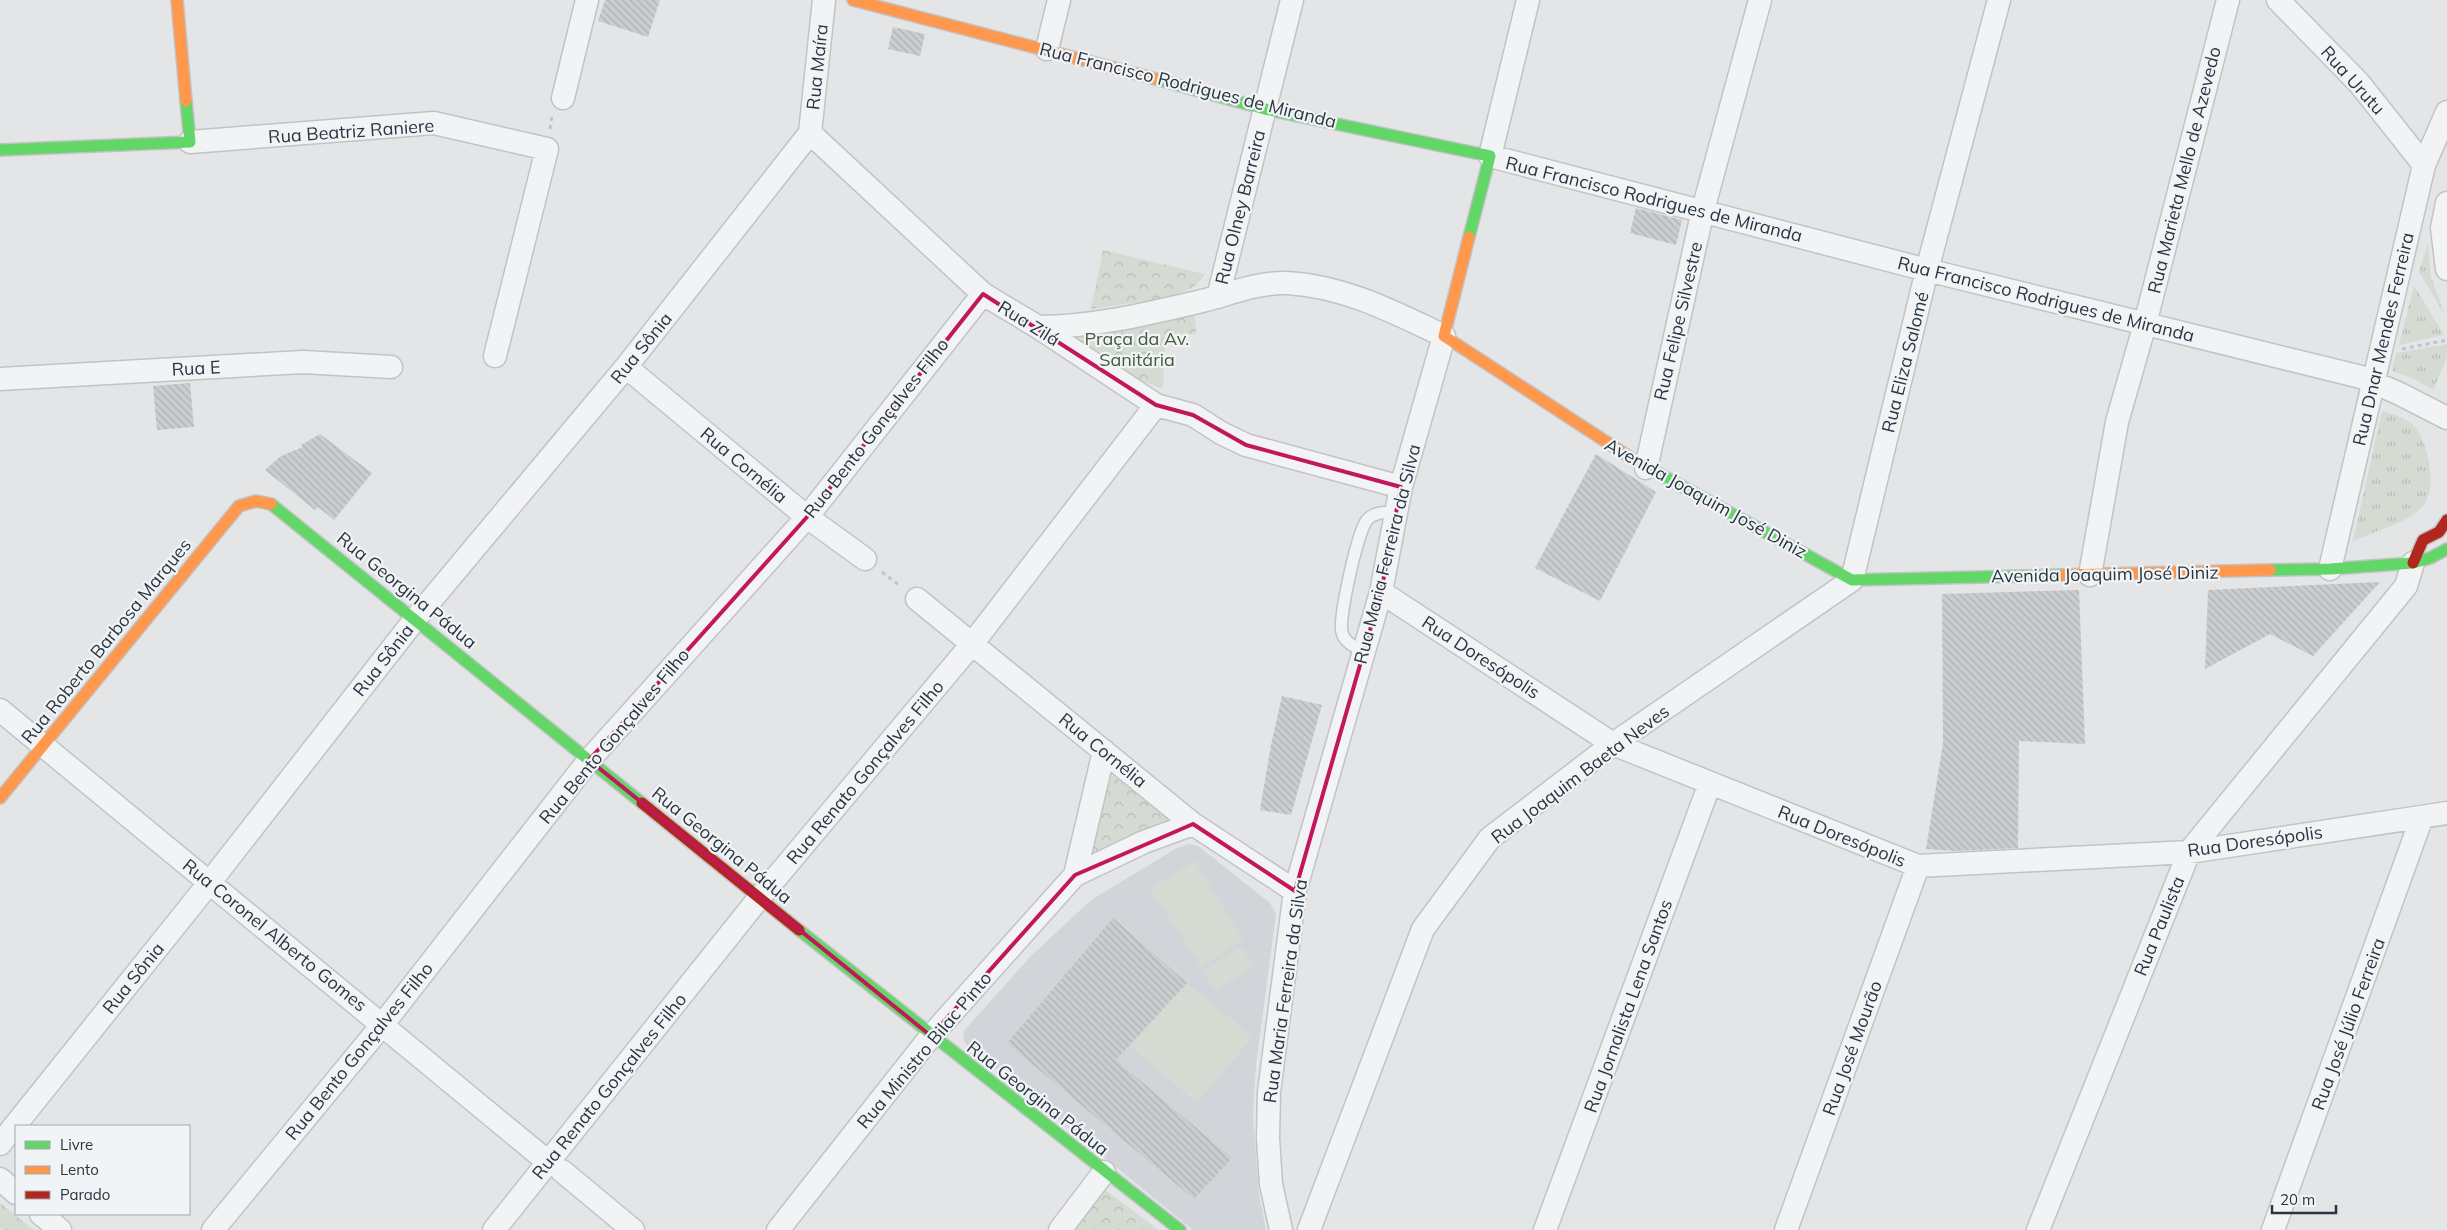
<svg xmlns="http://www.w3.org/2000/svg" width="2447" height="1230" viewBox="0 0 2447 1230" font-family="Mulish,sans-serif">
	<defs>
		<pattern id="grass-tufts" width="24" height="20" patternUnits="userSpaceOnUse" patternTransform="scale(1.25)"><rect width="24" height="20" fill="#d5dbd3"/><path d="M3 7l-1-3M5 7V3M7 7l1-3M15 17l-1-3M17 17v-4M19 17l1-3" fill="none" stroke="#b7bdb6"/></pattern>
		<pattern id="park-crowns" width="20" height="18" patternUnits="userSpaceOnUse" patternTransform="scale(1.25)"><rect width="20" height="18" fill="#d5dbd3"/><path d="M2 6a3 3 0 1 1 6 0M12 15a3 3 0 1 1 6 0" fill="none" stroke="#b7bdb6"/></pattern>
		<pattern id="building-back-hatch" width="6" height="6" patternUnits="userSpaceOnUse" patternTransform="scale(1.25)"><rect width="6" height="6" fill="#cbcdcf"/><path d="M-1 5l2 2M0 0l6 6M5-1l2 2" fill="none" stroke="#aeb1b3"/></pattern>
	</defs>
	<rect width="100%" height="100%" fill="#e3e5e7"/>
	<path fill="#d1d5da" d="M 1189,844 L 1198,846 L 1270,903 L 1276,914 L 1256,1065 L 1253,1114 L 1259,1195 L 1266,1230 L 1193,1230 L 967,1045 L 963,1039 L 964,1031 L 1030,957 L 1091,900 L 1177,848 Z"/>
	<path fill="url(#grass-tufts)" d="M 2428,243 L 2431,277 L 2445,315 L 2419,272 Z
		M 2414,286 L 2444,335 L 2399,345 Z
		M 2447,344 L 2446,361 L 2433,390 L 2412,378 L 2392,371 L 2396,353 Z
		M 2382,411 C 2395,415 2407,418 2416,428 C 2429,445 2438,491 2422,507 C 2405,524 2375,531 2353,541 Z
		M 0,1203 L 34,1230 L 3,1230 L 0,1228 Z"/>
	<path fill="url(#park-crowns)" d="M 1103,250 L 1204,274 C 1202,277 1200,282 1197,284 C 1184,298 1112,306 1091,309 Z
		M 1194,308 L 1196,334 L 1165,334 L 1163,388 C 1127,378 1100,359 1071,337 L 1074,331 Z
		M 1110,774 L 1163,811 L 1170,817 L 1169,822 L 1088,863 Z
		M 1104,1189 L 1159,1230 L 1071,1230 Z"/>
	<path fill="#d5dbd3" d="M 1195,861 L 1243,939 L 1201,967 L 1150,889 Z
		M 1241,946 L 1253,966 L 1216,991 L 1202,972 Z
		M 1187,983 L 1253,1037 L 1197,1103 L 1129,1046 Z"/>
	<path fill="url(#building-back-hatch)" d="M 605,0 L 660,0 L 648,37 L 598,21 Z
		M 893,27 L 925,34 L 920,56 L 888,49 Z
		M 1636,208 L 1682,220 L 1676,245 L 1630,233 Z
		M 190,383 L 194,427 L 157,430 L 153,386 Z
		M 320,434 L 372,473 L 334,520 L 318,507 L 315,510 L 265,470 L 281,456 L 303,447 L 301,445 Z
		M 1596,454 L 1656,492 L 1600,601 L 1535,568 Z
		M 2380,582 L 2313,656 L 2270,634 L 2205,669 L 2208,590 Z
		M 2079,590 L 2085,744 L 2019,741 L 2018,848 L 1956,851 L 1926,849 L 1943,743 L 1942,594 Z
		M 1282,696 L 1322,705 L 1291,815 L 1260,810 L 1271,745 Z
		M 1113,918 L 1187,983 L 1116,1060 L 1232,1158 L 1194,1199 L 1007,1043 Z"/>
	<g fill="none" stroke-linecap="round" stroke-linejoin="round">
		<defs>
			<path id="lane" d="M 1364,652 C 1356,647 1344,643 1342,632 C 1338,619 1358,530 1367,520 C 1375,511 1386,513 1396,512"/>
			<path id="street" d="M 1528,0 L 1490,156 L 1927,270 L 2361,377 L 2398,393 L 2447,418
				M 2278,0 L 2359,83 L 2424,165
				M 1047,49 L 1059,0
				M 563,98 L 587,0
				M 810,133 L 983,294 L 1038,327 L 1156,405 L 1193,415 L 1221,433 L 1246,445 L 1401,487
				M 810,133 L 824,0
				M 190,142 L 434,123 L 547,149 L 495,356
				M 2447,203 L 2442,228 L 2447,269
				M 1218,297 L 1292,0
				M 1038,327 C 1095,327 1151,313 1206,300 C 1232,293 1260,282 1287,283 C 1344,286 1394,312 1444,336 L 1401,487 L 1381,592 L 1295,891 L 1269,1092 L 1268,1138 L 1271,1184 L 1281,1230
				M 626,367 L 807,517 L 865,559
				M 0,379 L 303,362 L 391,367
				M 1646,468 L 1703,210 L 1760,0
				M 2330,569 L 2424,165 L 2447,112
				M 2090,575 L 2117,422 L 2145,324 L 2228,0
				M 1381,592 L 1613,744 L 1918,866 L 2189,852 L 2447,813
				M 917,599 L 1193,824 L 1295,891
				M 0,710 L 548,1162
				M 1075,875 L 1104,751
				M 0,1144 L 210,882 L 416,618 L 626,367 L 810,133
				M 562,1171 L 633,1230
				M 0,1179 L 16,1193
				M 41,1214 L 60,1230
				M 213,1230 L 383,1024 L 589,760 L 807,517 L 983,294
				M 494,1230 L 759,898 L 972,644 L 1156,405
				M 778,1230 L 931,1036 L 1075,875 L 1144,842 L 1193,824
				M 1060,1230 L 1104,1172
				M 1309,1230 L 1423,929 L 1490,838 L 1613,744 L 1852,580 L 1927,270 L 1999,0
				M 1545,1230 L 1710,783
				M 1786,1230 L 1918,866
				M 2038,1230 L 2189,852 L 2406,586 L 2413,563
				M 2273,1230 L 2422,817"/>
			<path id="fast" d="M 1156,79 L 1265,109 L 1490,156 L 1469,237
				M 0,150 L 190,142 L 186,101
				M 1634,460 L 1852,580 L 2063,575
				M 271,504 L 642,803
				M 2270,570 L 2330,569 L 2413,563 L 2430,558 L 2447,549
				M 799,930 L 1180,1230"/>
			<path id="slow" d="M 177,0 L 186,101
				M 853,0 L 1156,79
				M 1469,237 L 1444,336 L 1634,460
				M 2063,575 L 2270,570
				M 0,798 L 239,506 L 256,501 L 271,504"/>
			<path id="jam" d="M 2413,563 L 2423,540 L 2439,532 L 2447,520
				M 642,803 L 799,930"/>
		</defs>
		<use href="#lane" stroke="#c1c3c5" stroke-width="14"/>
		<use href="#street" stroke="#c1c3c5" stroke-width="25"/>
		<use href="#fast" stroke="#c1c3c5" stroke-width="14"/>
		<use href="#slow" stroke="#c1c3c5" stroke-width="14"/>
		<use href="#jam" stroke="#c1c3c5" stroke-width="14"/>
		<path stroke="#c1c4c6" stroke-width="3" stroke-dasharray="4 4" stroke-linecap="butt" d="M 550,129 L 552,115
			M 2402,349 L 2447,340
			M 882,572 L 900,586"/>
		<use href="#lane" stroke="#f2f3f5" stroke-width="11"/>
		<use href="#street" stroke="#f2f3f5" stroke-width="22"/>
		<use href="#fast" stroke="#63d668" stroke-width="11"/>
		<use href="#slow" stroke="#ff974d" stroke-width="11"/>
		<use href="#jam" stroke="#b3261e" stroke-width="11"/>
	</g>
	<path fill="none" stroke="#c2185b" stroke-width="4" stroke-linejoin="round" d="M 983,294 L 1156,405 L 1193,415 L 1246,445 L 1401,487 L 1381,592 L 1295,891 L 1193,824 L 1075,875 L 931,1036 L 589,760 L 807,517 Z"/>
	<g text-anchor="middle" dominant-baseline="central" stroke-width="4.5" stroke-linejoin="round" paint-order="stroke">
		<g font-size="18" fill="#2a3540" stroke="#f1f4f7">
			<text transform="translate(817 67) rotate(-84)">Rua Maíra</text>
			<text transform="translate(2353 80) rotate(48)">Rua Urutu</text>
			<text transform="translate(1188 85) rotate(14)">Rua Francisco Rodrigues de Miranda</text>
			<text transform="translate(351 131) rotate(-4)">Rua Beatriz Raniere</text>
			<text transform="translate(2184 170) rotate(-76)">Rua Marieta Mello de Azevedo</text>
			<text transform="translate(1654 199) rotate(14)">Rua Francisco Rodrigues de Miranda</text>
			<text transform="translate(1240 207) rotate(-76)">Rua Olney Barreira</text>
			<text transform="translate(2046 299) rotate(14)">Rua Francisco Rodrigues de Miranda</text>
			<text transform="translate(1678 321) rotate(-77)">Rua Felipe Silvestre</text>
			<text transform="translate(1029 323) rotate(32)">Rua Zilá</text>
			<text transform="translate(2383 339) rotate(-77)">Rua Dnar Mendes Ferreira</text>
			<text transform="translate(641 348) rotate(-51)">Rua Sônia</text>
			<text transform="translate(1905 362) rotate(-76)">Rua Eliza Salomé</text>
			<text transform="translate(196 368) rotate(-3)">Rua E</text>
			<text transform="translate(876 428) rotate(-52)">Rua Bento Gonçalves Filho</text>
			<text transform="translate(744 465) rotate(40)">Rua Cornélia</text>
			<text transform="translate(1706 498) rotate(29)">Avenida Joaquim José Diniz</text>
			<text transform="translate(1387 554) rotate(-76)">Rua Maria Ferreira da Silva</text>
			<text transform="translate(2105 574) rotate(-1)">Avenida Joaquim José Diniz</text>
			<text transform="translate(407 590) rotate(39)">Rua Georgina Pádua</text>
			<text transform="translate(106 641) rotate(-51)">Rua Roberto Barbosa Marques</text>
			<text transform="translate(1481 657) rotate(33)">Rua Doresópolis</text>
			<text transform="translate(383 660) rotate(-52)">Rua Sônia</text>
			<text transform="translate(614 736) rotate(-50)">Rua Bento Gonçalves Filho</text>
			<text transform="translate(1103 750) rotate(39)">Rua Cornélia</text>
			<text transform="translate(865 772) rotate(-50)">Rua Renato Gonçalves Filho</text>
			<text transform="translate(1580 774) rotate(-37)">Rua Joaquim Baeta Neves</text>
			<text transform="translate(1842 836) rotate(22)">Rua Doresópolis</text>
			<text transform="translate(2255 841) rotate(-8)">Rua Doresópolis</text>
			<text transform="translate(722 845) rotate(39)">Rua Georgina Pádua</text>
			<text transform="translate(2159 926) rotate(-68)">Rua Paulista</text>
			<text transform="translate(275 935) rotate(39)">Rua Coronel Alberto Gomes</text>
			<text transform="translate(133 978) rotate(-51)">Rua Sônia</text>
			<text transform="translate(1285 991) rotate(-82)">Rua Maria Ferreira da Silva</text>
			<text transform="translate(1628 1006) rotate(-70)">Rua Jornalista Lena Santos</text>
			<text transform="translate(2348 1024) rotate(-70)">Rua José Júlio Ferreira</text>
			<text transform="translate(1852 1048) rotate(-70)">Rua José Mourão</text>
			<text transform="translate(924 1050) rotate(-50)">Rua Ministro Bilac Pinto</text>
			<text transform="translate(359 1051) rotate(-51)">Rua Bento Gonçalves Filho</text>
			<text transform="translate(609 1086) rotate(-51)">Rua Renato Gonçalves Filho</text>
			<text transform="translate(1038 1098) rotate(38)">Rua Georgina Pádua</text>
		</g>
		<g font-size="18" fill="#445b38" stroke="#f1f4f7">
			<text x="1137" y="338">Praça da Av.<tspan x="1137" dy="21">Sanitária</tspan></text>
		</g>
	</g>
	<rect x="15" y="1125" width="175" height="90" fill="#f1f4f7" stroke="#a1a8ae"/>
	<rect x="25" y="1141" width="25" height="8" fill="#63d668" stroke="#a1a8ae"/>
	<text x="60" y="1150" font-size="15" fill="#2a3540">Livre</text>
	<rect x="25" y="1166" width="25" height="8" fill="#ff974d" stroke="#a1a8ae"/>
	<text x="60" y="1175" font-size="15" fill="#2a3540">Lento</text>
	<rect x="25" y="1191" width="25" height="8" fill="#b3261e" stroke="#a1a8ae"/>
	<text x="60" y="1200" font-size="15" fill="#2a3540">Parado</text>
	<path d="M2272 1205v8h64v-8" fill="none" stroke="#2a3540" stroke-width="2.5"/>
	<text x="2280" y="1205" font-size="15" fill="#2a3540" stroke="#f1f4f7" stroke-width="4" paint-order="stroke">20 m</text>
</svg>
